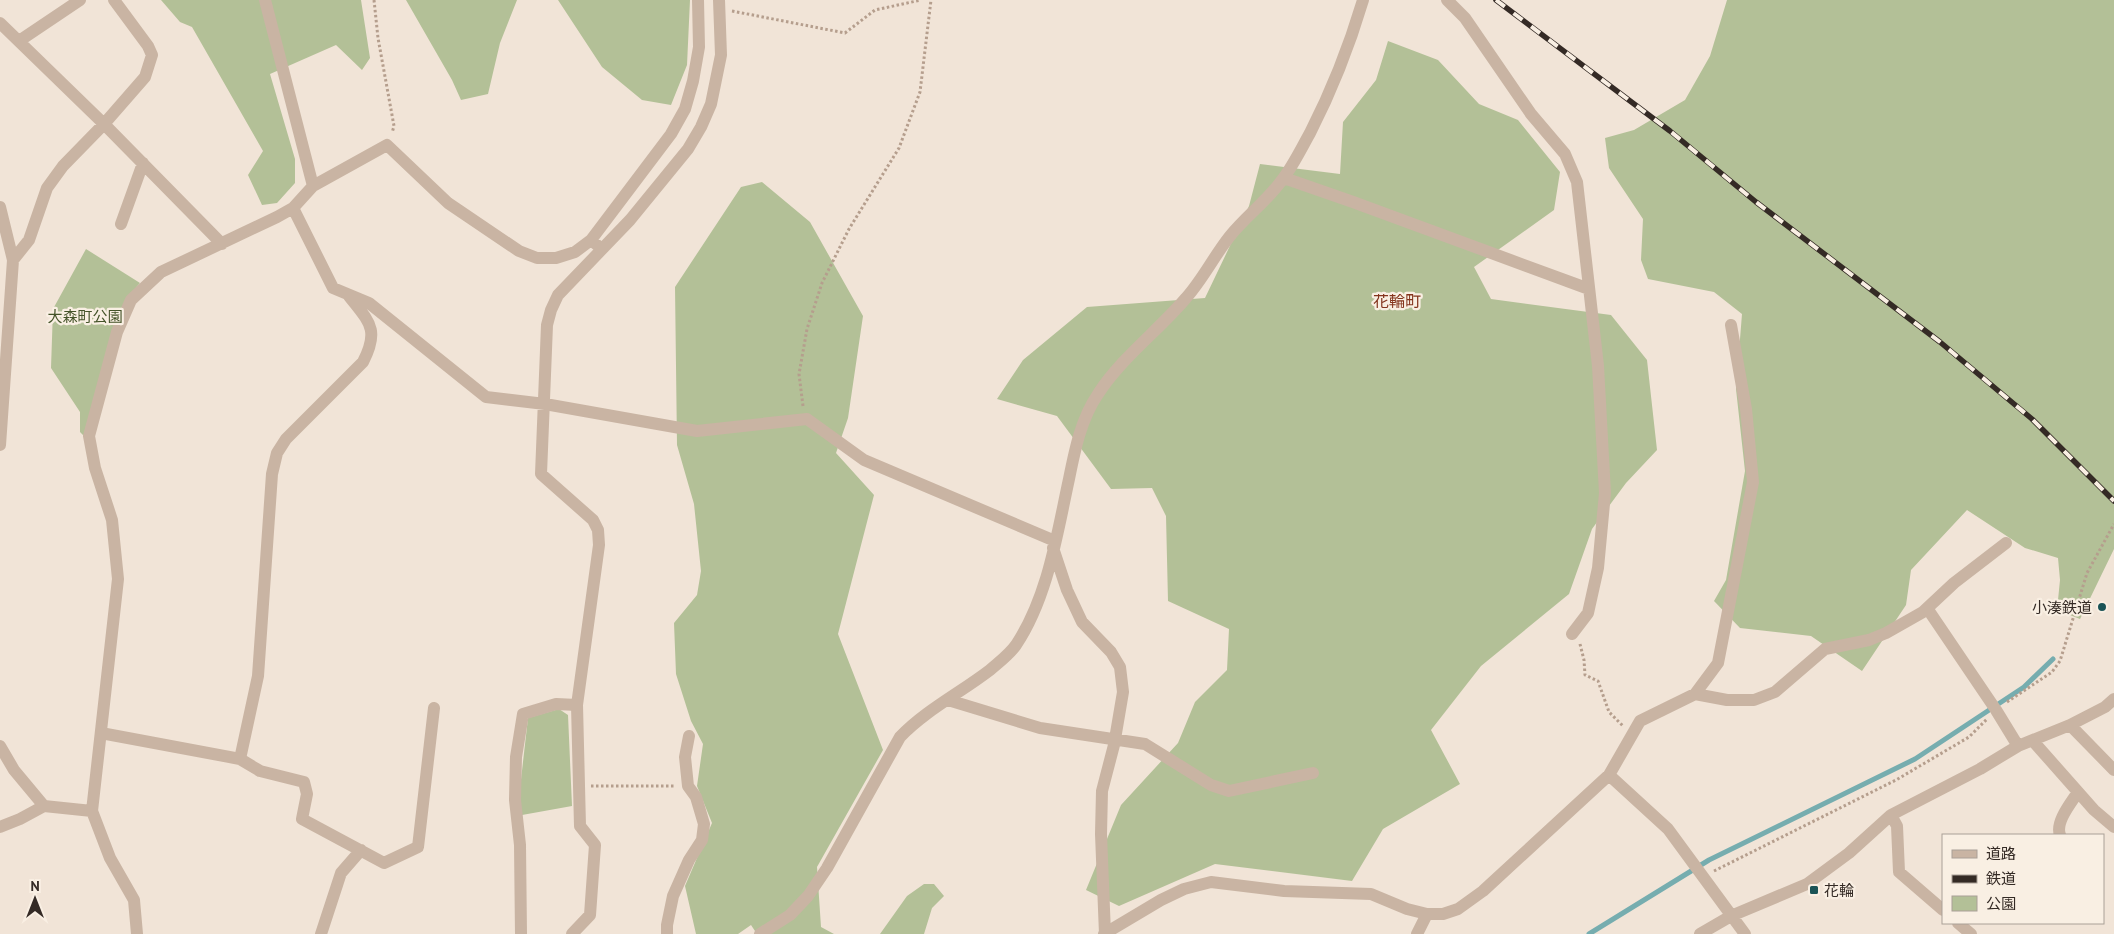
<svg xmlns="http://www.w3.org/2000/svg" width="2114" height="934" viewBox="0 0 2114 934" font-family="'PT Sans','Noto Sans JP',sans-serif">
	<rect width="100%" height="100%" fill="#f1e4d7"/>
	<path fill="#b3c097" d="M 161,0 L 361,0 L 370,58 L 362,70 L 336,45 L 270,74 L 295,159 L 295,183 L 277,203 L 262,205 L 248,175 L 263,151 L 192,27 L 180,22 Z
		M 406,0 L 517,0 L 500,43 L 488,94 L 461,100 L 452,80 Z
		M 558,0 L 690,0 L 687,65 L 671,105 L 642,100 L 602,67 Z
		M 1727,0 L 2114,0 L 2114,549 L 2080,619 L 2057,610 L 2060,580 L 2058,558 L 2025,548 L 1967,510 L 1911,570 L 1906,605 L 1862,671 L 1811,636 L 1740,628 L 1714,601 L 1726,580 L 1745,471 L 1736,389 L 1742,314 L 1714,292 L 1648,279 L 1641,260 L 1643,219 L 1609,168 L 1605,138 L 1634,130 L 1685,100 L 1710,56 Z
		M 1388,41 L 1438,60 L 1479,104 L 1518,120 L 1560,172 L 1554,210 L 1474,267 L 1491,299 L 1611,315 L 1647,360 L 1657,450 L 1626,483 L 1592,529 L 1569,594 L 1481,666 L 1431,730 L 1460,784 L 1383,829 L 1352,881 L 1215,864 L 1119,906 L 1086,890 L 1121,805 L 1178,743 L 1195,702 L 1227,670 L 1229,629 L 1168,601 L 1166,516 L 1152,488 L 1111,489 L 1057,416 L 997,399 L 1023,360 L 1087,307 L 1205,298 L 1249,206 L 1260,164 L 1340,174 L 1343,122 L 1376,80 Z
		M 762,182 L 810,222 L 863,316 L 848,418 L 836,453 L 874,495 L 838,634 L 883,750 L 817,867 L 821,927 L 834,934 L 757,934 L 751,925 L 738,934 L 696,934 L 685,886 L 712,823 L 697,786 L 703,744 L 691,721 L 676,674 L 674,623 L 697,595 L 701,571 L 694,504 L 677,445 L 675,287 L 741,187 Z
		M 86,249 L 140,283 L 129,296 L 86,438 L 80,432 L 80,412 L 51,368 L 53,309 Z
		M 559,709 L 568,715 L 572,806 L 522,815 L 519,797 L 528,718 Z
		M 924,884 L 934,884 L 944,896 L 932,908 L 924,934 L 880,934 L 907,896 Z"/>
	<g fill="none" stroke-linecap="round" stroke-linejoin="round">
		<path stroke="#76adaf" stroke-width="5" d="M 1589,934 L 1709,860 L 1915,759 L 2024,687 L 2053,659"/>
		<path stroke="#b59e8d" stroke-width="3" stroke-dasharray="2.5 2.5" stroke-linecap="butt" d="M 374,0 L 378,38 L 394,126 L 392,133
			M 732,11 L 845,33 L 875,10 L 921,0
			M 803,406 L 799,374 L 807,329 L 822,283 L 849,229 L 899,148 L 920,92 L 931,0
			M 1580,644 L 1584,660 L 1585,675 L 1598,681 L 1609,712 L 1623,726
			M 2007,702 L 2052,672 L 2060,661 L 2087,573 L 2114,524
			M 591,786 L 675,786
			M 1714,871 L 1896,780 L 1969,737 L 1987,719"/>
		<path stroke="#c9b4a3" stroke-width="12" d="M 265,0 L 313,186
			M 1447,0 L 1465,18 L 1531,114 L 1565,154 L 1577,182 L 1598,366 L 1605,493 L 1598,568 L 1588,613 L 1572,634
			M 0,23 L 104,124 L 222,244
			M 19,41 L 80,0
			M 1284,178 L 1353,202 L 1589,289
			M 0,207 L 13,260 L 0,445
			M 293,208 L 333,288 L 369,303 L 486,397 L 545,404 L 697,431 L 807,419 L 864,460 L 1055,541
			M 121,224 L 143,163
			M 597,245 L 591,240 L 671,134 L 685,109 L 693,81 L 699,47 L 698,0
			M 13,260 L 29,240 L 47,188 L 63,166 L 104,124 L 145,77 L 152,55 L 148,46 L 114,0
			M 1053,548 L 1067,590 L 1082,622 L 1111,652 L 1120,667 L 1123,692 L 1114,745 L 1102,791 L 1101,834 L 1105,934
			M 1927,608 L 1996,710 L 2018,746
			M 1695,694 L 1718,663 L 1753,482 L 1746,409 L 1731,325
			M 948,700 L 1040,728 L 1145,744 L 1211,785 L 1229,791 L 1313,773
			M 2070,725 L 2114,770
			M 101,733 L 240,759 L 260,771 L 304,782 L 307,794 L 302,819 L 384,863 L 418,847 L 434,708
			M 2033,741 L 2094,810 L 2114,827
			M 0,746 L 14,770 L 44,806 L 92,811 L 110,858 L 134,900 L 137,934
			M 240,759 L 258,676 L 272,474 L 277,453 L 286,439 L 363,362 C 380,329 369,322 349,296
			M 1609,775 L 1668,829 L 1745,934
			M 92,811 L 118,579 L 112,520 L 95,468 L 89,436 L 117,332 L 131,300 L 161,272 L 277,217 L 293,208 L 313,186 L 387,145 L 448,203 L 519,251 L 537,258 L 556,258 L 575,252 L 591,240
			M 1891,815 L 1897,826 L 1899,872 L 1943,910
			M 0,827 L 20,819 L 44,806
			M 2060,835 C 2055,822 2071,803 2078,792
			M 1958,923 L 1971,934
			M 321,934 L 341,873 L 361,850
			M 521,934 L 520,845 L 515,800 L 516,757 L 523,714 L 556,704 L 577,705
			M 572,934 L 590,915 L 595,845 L 580,826 L 577,705 L 599,545 L 598,530 L 593,520 L 541,474 L 547,325 L 551,310 L 558,295 L 630,220 L 688,149 L 701,127 L 711,104 L 721,55 L 719,0
			M 667,934 L 667,925 L 673,896 L 689,860 L 702,840 L 704,824 L 696,797 L 688,786 L 685,757 L 689,736
			M 760,934 L 790,915 L 808,896 L 827,868 L 900,737 C 926,710 960,693 990,670 C 999,662 1009,655 1016,645 C 1048,597 1057,534 1069,479 C 1075,449 1081,419 1098,394 C 1121,358 1158,331 1186,298 C 1203,279 1214,256 1230,236 C 1246,216 1267,201 1282,180 C 1293,166 1301,149 1310,133 C 1332,90 1349,47 1363,0
			M 1104,934 L 1161,900 L 1184,889 L 1211,882 L 1284,891 L 1371,894 L 1407,909 L 1427,914 L 1443,914 L 1458,909 L 1483,891 L 1609,775 L 1640,721 L 1695,694 L 1727,700 L 1754,700 L 1775,692 L 1825,649 L 1869,640 L 1886,633 L 1923,612 L 1954,583 L 2006,543
			M 1417,934 L 1427,914
			M 1700,934 L 1731,916 L 1807,884 L 1849,853 L 1891,815 L 1980,769 L 2018,746 L 2070,725 L 2105,707 L 2114,699"/>
		<defs>
			<path id="rail" d="M 1496,0 L 1670,131 L 1756,202 L 1940,342 L 2032,419 L 2114,501"/>
		</defs>
		<use href="#rail" stroke="#342a25" stroke-width="5.5"/>
		<use href="#rail" stroke="#f9efe3" stroke-width="4" stroke-dasharray="11" stroke-linecap="butt"/>
	</g>
	<g fill="#1a5356" stroke="#f9efe3" stroke-width="2">
		<circle cx="2102" cy="607" r="5"/>
		<rect x="1809" y="885" width="10" height="10" rx="2.5"/>
	</g>
	<g text-anchor="middle" dominant-baseline="central" stroke-width="4.5" stroke-linejoin="round" paint-order="stroke">
		<g font-size="15" fill="#445329" stroke="#f9efe3">
			<text x="85" y="316">大森町公園</text>
		</g>
		<g font-size="15" fill="#342a25" stroke="#f9efe3" text-anchor="end">
			<text x="2092" y="607">小湊鉄道</text>
			<text x="1824" y="890" text-anchor="start">花輪</text>
		</g>
		<g font-size="16" fill="#84341d" stroke="#f9efe3">
			<text x="1397" y="301">花輪町</text>
		</g>
	</g>
	<rect x="1942" y="834" width="162" height="90" fill="#f9efe3" stroke="#aaa097"/>
	<rect x="1952" y="850" width="25" height="8" fill="#c9b4a3" stroke="#aaa097"/>
	<text x="1986" y="859" font-size="15" fill="#342a25">道路</text>
	<rect x="1952" y="875" width="25" height="8" fill="#342a25" stroke="#aaa097"/>
	<text x="1986" y="884" font-size="15" fill="#342a25">鉄道</text>
	<rect x="1952" y="896" width="25" height="15" fill="#b3c097" stroke="#aaa097"/>
	<text x="1986" y="909" font-size="15" fill="#342a25">公園</text>
	<g transform="translate(35 899)" stroke="#f9efe3" stroke-width="4" paint-order="stroke">
	<path d="M0-4L9 19L0 12L-9 19Z" fill="#342a25"/>
	<text y="-8" font-size="14" font-weight="bold" text-anchor="middle" fill="#342a25">N</text>
	</g>
</svg>
